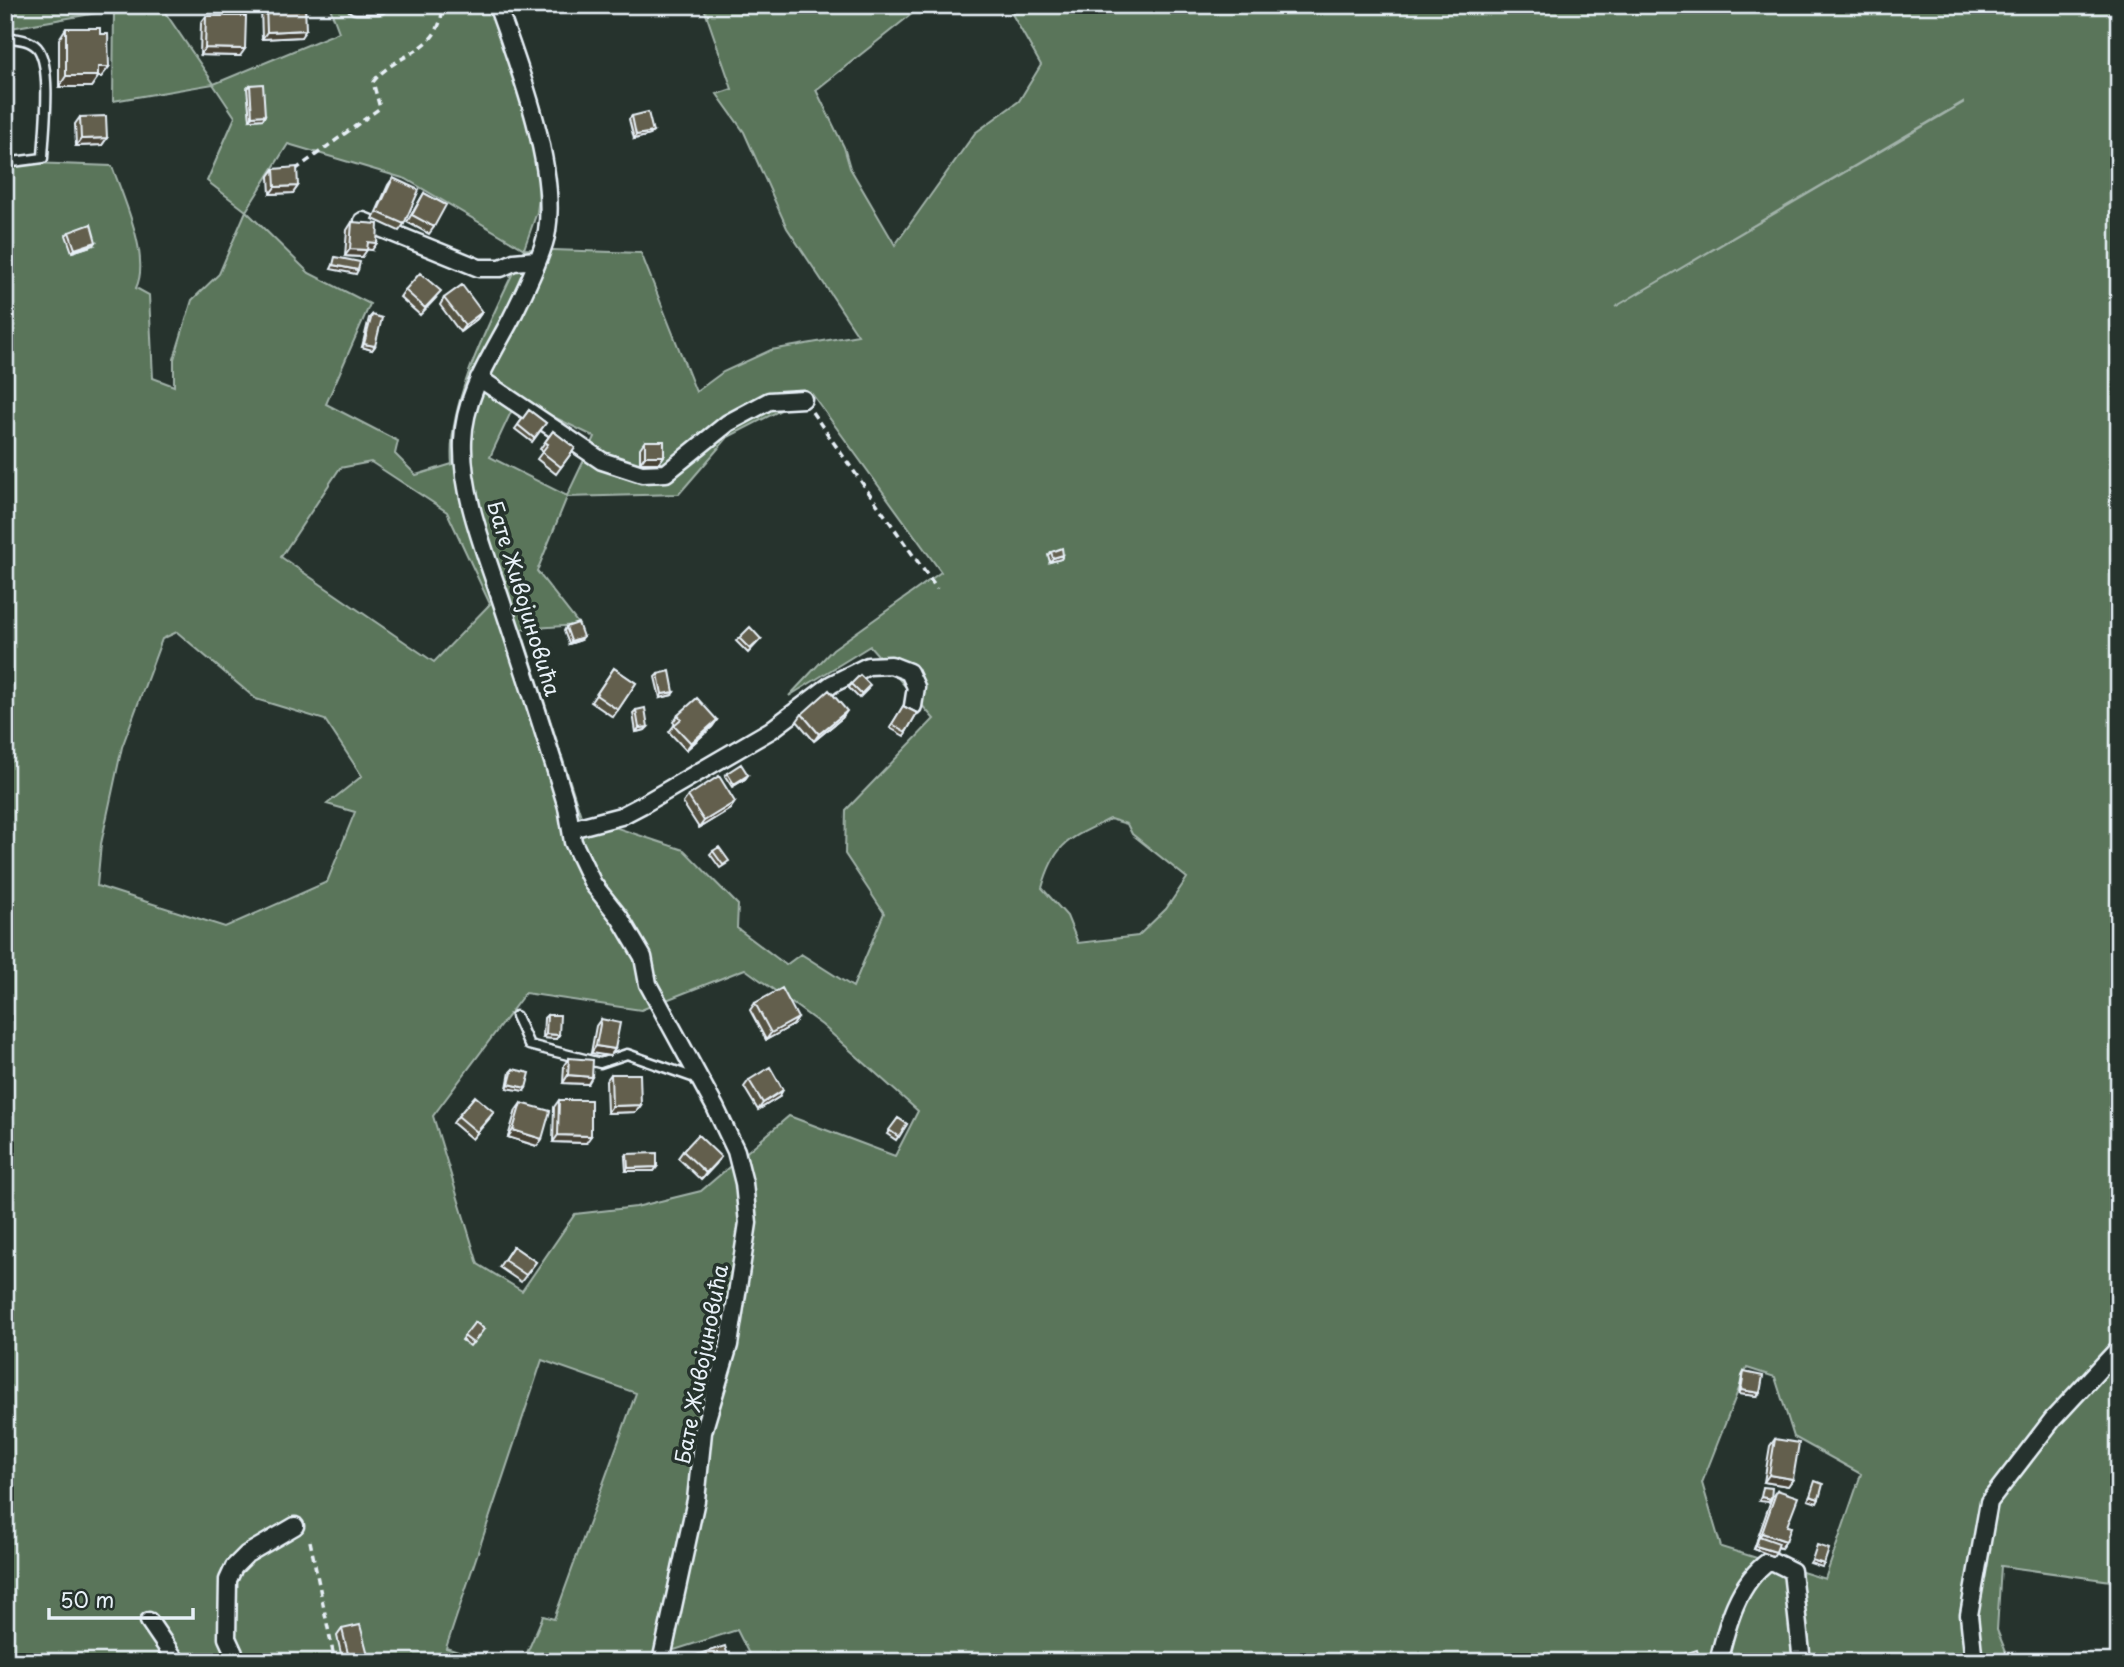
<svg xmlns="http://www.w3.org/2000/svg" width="2124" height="1667" viewBox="0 0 2124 1667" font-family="'Playpen Sans',sans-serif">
	<rect width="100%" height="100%" fill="#26332d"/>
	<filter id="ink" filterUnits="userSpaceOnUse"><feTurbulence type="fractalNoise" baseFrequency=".0143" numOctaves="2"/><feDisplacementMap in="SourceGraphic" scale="14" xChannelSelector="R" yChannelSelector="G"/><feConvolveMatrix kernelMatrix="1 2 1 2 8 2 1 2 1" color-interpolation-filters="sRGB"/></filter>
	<g filter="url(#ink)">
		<path fill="#5a745a" stroke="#a1b2a9" stroke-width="2" fill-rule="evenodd" d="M 5,5 L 160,5 L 214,84 L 339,32 L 329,5 L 331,9 L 340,5 L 505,5 L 548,133 L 537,212 L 524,249 L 641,253 L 696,392 L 723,372 L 771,350 L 858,335 L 787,228 L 744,132 L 717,94 L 732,89 L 703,5 L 923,5 L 816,90 L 844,147 L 850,168 L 895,245 L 975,133 L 1019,101 L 1041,65 L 1008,7 L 991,5 L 2119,5 L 2119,1582 L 2001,1566 L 1997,1630 L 2010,1662 L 753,1662 L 737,1630 L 652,1657 L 651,1662 L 523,1662 L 543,1616 L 554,1619 L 636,1393 L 542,1360 L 446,1648 L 490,1662 L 5,1662 L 5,162 L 112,166 C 123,197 151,258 136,288 L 149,295 L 153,378 L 174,386 L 174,359 L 192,300 L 219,274 L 246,211 L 207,181 L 235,117 L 213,84 L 113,101 L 114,10 L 5,29 ZM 1963,103 L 1615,307 L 1963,102 ZM 288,144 L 406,179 L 524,249 C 497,309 446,399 452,464 L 416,475 L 395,454 L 398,441 L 326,404 L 370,304 L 309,273 L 246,211 ZM 812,394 L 941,572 L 833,649 L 789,696 L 870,646 L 934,719 L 846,810 L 845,854 L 884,913 L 853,987 L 801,954 L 786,965 L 737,928 L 738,905 L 684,850 L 581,816 L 521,629 L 579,625 L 537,571 L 567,497 L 679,494 L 728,437 ZM 517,399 L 595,437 L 567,496 L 490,457 ZM 371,462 L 447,512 L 490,604 L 434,662 L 281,557 L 340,468 ZM 177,632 L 256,699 L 325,720 L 362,776 L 327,804 L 355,812 L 327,882 L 225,927 L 97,886 L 101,844 L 122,747 L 162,639 ZM 1110,819 L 1127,824 L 1132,834 L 1187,878 L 1166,909 L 1138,936 L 1078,943 L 1067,916 L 1042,888 C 1055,842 1069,839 1110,819 ZM 745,969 L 822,1025 L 918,1111 L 895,1156 L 789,1116 L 701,1191 L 636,1207 L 575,1214 L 522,1291 L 478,1264 L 433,1116 L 525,993 L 641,1010 ZM 1747,1368 L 1775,1377 L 1794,1437 L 1861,1474 L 1825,1579 L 1721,1547 L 1702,1483 Z"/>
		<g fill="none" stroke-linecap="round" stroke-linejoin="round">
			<defs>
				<path id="service" d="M 5,38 C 16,38 33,40 39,50 C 52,72 44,132 43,158 L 5,163
					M 516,1016 L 529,1045 L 600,1063 L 627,1054 L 698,1079"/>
				<path id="minor" d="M 356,5 L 379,5
					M 497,5 C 519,66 557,167 547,231 C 544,252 521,299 511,319 C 491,357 464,396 463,441 C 461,494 485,551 501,600 C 524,669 546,738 567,807 L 573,842 L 593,884 L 620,918 L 643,957 L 648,984 L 715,1107 L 736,1151 L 744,1183 L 748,1223 L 729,1345 L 703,1432 L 696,1500 L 661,1662
					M 363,221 L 479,268 L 501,268 L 514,262 L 536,260
					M 479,378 L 602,461 L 642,474 L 666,473 L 728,423 L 769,401 L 803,399
					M 571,829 L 621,816 L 642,805 L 771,730 L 832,684 L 868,666 L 891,665 L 909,672 L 916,687 L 913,706
					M 149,1621 L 177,1662
					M 238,1662 L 227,1638 L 228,1580 L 234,1567 L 247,1554 L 295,1526
					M 1718,1662 C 1727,1625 1737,1583 1770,1560 L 1792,1571 L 1802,1662
					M 1974,1662 L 1969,1615 L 1989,1502 L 2053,1419 L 2119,1348"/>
			</defs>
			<use href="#service" stroke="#e8f1f8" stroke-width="13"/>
			<use href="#minor" stroke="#e8f1f8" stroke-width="21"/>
			<path stroke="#e8f1f8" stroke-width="3.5" stroke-dasharray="7 5" stroke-linecap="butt" d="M 295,170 L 380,108 L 373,82 C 398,50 440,55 443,5
				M 812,412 L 937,589
				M 310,1541 L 335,1662"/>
			<use href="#service" stroke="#26332d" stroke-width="8"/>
			<use href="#minor" stroke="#26332d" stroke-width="16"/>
		</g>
		<path fill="#565242" stroke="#e8f1f8" stroke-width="2" d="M 262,5 L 305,5 L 301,37 L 262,39 L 261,7 Z
			M 206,16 L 240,56 L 200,55 L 201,23 Z
			M 66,28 L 100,34 L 109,67 L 101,77 L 98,77 L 91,87 L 59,87 L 59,39 Z
			M 250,85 L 265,115 L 263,119 L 250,120 L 247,88 Z
			M 632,116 L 650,135 L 634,139 L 629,119 Z
			M 80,117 L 107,138 L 102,145 L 76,146 L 75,124 Z
			M 274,169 L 298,186 L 293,193 L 270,194 L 269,176 Z
			M 393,178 L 404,224 L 399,231 L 373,219 L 388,185 Z
			M 424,193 L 434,227 L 429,234 L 407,222 Z
			M 352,222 L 372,250 L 367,249 L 362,257 L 345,256 L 347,230 Z
			M 69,232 L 94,245 L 72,252 L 66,235 Z
			M 405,290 L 436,298 L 420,315 L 400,297 Z
			M 444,298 L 482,312 L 477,319 L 460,332 L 440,305 Z
			M 372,315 L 375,346 L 372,350 L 362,347 L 369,318 Z
			M 529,410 L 546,423 L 532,442 L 515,429 Z
			M 553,431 L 575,448 L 556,474 L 537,459 L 543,451 L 540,449 Z
			M 645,441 L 664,456 L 659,463 L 640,463 L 640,448 Z
			M 1051,552 L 1063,555 L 1061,559 L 1050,562 L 1048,555 Z
			M 566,627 L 581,640 L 569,644 L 564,631 Z
			M 739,638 L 761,639 L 748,653 L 736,641 Z
			M 614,668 L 636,683 L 613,717 L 591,702 Z
			M 658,674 L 672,695 L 660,698 L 655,677 Z
			M 851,684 L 868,689 L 859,698 L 849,688 Z
			M 903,706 L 917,713 L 904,736 L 890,728 Z
			M 636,710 L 648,727 L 645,730 L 636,732 L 633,713 Z
			M 802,714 L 842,718 L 814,741 L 797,721 Z
			M 678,715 L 717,720 L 712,727 L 686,750 L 669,732 L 675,724 L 673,722 Z
			M 727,773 L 748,775 L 745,779 L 732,787 L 725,776 Z
			M 688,796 L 735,802 L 730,809 L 699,828 L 683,803 Z
			M 713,851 L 726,864 L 720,868 L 710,854 Z
			M 755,1003 L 798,1018 L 793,1025 L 766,1040 L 750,1010 Z
			M 547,1015 L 556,1039 L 543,1038 L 544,1018 Z
			M 601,1019 L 615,1049 L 610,1056 L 591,1053 L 596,1026 Z
			M 569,1058 L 588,1084 L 563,1083 L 564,1065 Z
			M 513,1069 L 524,1091 L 507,1088 L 510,1072 Z
			M 611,1074 L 641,1105 L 636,1112 L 607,1113 L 606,1081 Z
			M 749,1080 L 779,1097 L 758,1110 L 744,1087 Z
			M 559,1100 L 586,1143 L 553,1142 L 554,1107 Z
			M 521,1103 L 542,1139 L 537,1146 L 508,1137 L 516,1110 Z
			M 458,1116 L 489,1119 L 472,1139 L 453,1123 Z
			M 898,1118 L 907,1124 L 896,1140 L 887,1134 Z
			M 683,1151 L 716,1164 L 701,1180 L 678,1158 Z
			M 627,1154 L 657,1167 L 654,1171 L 626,1171 L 625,1157 Z
			M 513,1246 L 536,1262 L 521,1282 L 499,1267 Z
			M 475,1322 L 484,1329 L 470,1346 L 462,1340 Z
			M 1744,1372 L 1757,1396 L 1739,1394 L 1742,1376 Z
			M 1775,1439 L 1793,1479 L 1788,1486 L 1764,1482 L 1770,1446 Z
			M 1777,1490 L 1787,1526 L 1786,1541 L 1781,1548 L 1777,1547 L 1773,1556 L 1754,1549 L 1772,1497 Z
			M 342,1629 L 370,1662 L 343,1662 L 337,1636 Z"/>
		<path fill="#464236" stroke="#e8f1f8" stroke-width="2" d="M 645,5 L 663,5 L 661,8 L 643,9 Z
			M 306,30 L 301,37 L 262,39 L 267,32 Z
			M 205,48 L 245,49 L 240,56 L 200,55 Z
			M 98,67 L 109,67 L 101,77 L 98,77 L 91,87 L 59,87 L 66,76 Z
			M 265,115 L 263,119 L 250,120 L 252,116 Z
			M 653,132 L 650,135 L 634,139 L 636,135 Z
			M 107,138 L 102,145 L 76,146 L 81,139 Z
			M 298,186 L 293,193 L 270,194 L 275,187 Z
			M 96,242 L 94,245 L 72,252 L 75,249 Z
			M 368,242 L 377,243 L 372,250 L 363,249 Z
			M 350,249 L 367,250 L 362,257 L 345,256 Z
			M 333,265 L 358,270 L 356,274 L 331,269 Z
			M 482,312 L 477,319 L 460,332 L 465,325 Z
			M 364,344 L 375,346 L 372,350 L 362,347 Z
			M 645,456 L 664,456 L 659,463 L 640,463 Z
			M 1063,555 L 1061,559 L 1050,562 L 1053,558 Z
			M 583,637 L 581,640 L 569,644 L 571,641 Z
			M 674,692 L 672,695 L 660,698 L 662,694 Z
			M 847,711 L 842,718 L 814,741 L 819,734 Z
			M 717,720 L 712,727 L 686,750 L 691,743 Z
			M 648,727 L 645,730 L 636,732 L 639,728 Z
			M 748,775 L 745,779 L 732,787 L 734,784 Z
			M 735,802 L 730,809 L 699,828 L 704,821 Z
			M 798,1018 L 793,1025 L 766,1040 L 771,1033 Z
			M 546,1034 L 559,1035 L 556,1039 L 543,1038 Z
			M 596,1046 L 615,1049 L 610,1056 L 591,1053 Z
			M 568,1075 L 592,1077 L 588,1084 L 563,1083 Z
			M 509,1084 L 526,1088 L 524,1091 L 507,1088 Z
			M 783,1090 L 779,1097 L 758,1110 L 763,1103 Z
			M 641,1105 L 636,1112 L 607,1113 L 612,1106 Z
			M 513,1130 L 542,1139 L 537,1146 L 508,1137 Z
			M 558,1135 L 591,1136 L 586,1143 L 553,1142 Z
			M 721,1157 L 716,1164 L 701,1180 L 706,1173 Z
			M 657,1167 L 654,1171 L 626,1171 L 628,1168 Z
			M 1741,1390 L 1760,1393 L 1757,1396 L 1739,1394 Z
			M 1769,1475 L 1793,1479 L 1788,1486 L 1764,1482 Z
			M 1810,1496 L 1819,1499 L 1817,1503 L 1808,1500 Z
			M 1761,1497 L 1771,1499 L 1768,1502 L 1759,1501 Z
			M 1762,1533 L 1786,1541 L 1781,1548 L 1758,1540 L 1759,1536 L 1757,1540 Z
			M 1756,1546 L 1776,1552 L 1773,1556 L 1754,1549 Z
			M 1812,1560 L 1824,1564 L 1822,1567 L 1810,1563 Z"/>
		<path fill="#645f4d" stroke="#e8f1f8" stroke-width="2" d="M 266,5 L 305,5 L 306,30 L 267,32 Z
			M 206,16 L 246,16 L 245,49 L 205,48 Z
			M 66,28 L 100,28 L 100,34 L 108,34 L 109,67 L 98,67 L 98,76 L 66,76 Z
			M 5,77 L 8,77 L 6,143 L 5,143 Z
			M 263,84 L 265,115 L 252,116 L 250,85 Z
			M 648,112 L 653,132 L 636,135 L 632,116 Z
			M 106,116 L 107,138 L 81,139 L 80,117 Z
			M 297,167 L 298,186 L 275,187 L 274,169 Z
			M 393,178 L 419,190 L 404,224 L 377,212 Z
			M 424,193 L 446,205 L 434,227 L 412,215 Z
			M 352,222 L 378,224 L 377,243 L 368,242 L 367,250 L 350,249 Z
			M 91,224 L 96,242 L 75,249 L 69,232 Z
			M 335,257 L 360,262 L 358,270 L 333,265 Z
			M 420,273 L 441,291 L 425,308 L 405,290 Z
			M 462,285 L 482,312 L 465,325 L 444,298 Z
			M 372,315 L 382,318 L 375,346 L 364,344 Z
			M 529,410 L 546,423 L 534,438 L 518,425 Z
			M 553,431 L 575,448 L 561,467 L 542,452 L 548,444 L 545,442 Z
			M 645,441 L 664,441 L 664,456 L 645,456 Z
			M 1062,548 L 1063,555 L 1053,558 L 1051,552 Z
			M 578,623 L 583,637 L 571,641 L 566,627 Z
			M 750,627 L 761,639 L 750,649 L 739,638 Z
			M 614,668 L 636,683 L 618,710 L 596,695 Z
			M 670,671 L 674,692 L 662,694 L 658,674 Z
			M 860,675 L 870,685 L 861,694 L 851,684 Z
			M 829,690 L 847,711 L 819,734 L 802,714 Z
			M 697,698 L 717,720 L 691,743 L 674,725 L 681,719 L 678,715 Z
			M 903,706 L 917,713 L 906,732 L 892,724 Z
			M 645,708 L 648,727 L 639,728 L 636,710 Z
			M 741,764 L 748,775 L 734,784 L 727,773 Z
			M 719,776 L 735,802 L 704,821 L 688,796 Z
			M 719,847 L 729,861 L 723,865 L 713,851 Z
			M 782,988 L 798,1018 L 771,1033 L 755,1003 Z
			M 547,1015 L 560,1015 L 559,1035 L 546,1034 Z
			M 601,1019 L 620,1023 L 615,1049 L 596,1046 Z
			M 569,1058 L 593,1060 L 592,1077 L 568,1075 Z
			M 770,1067 L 783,1090 L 763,1103 L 749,1080 Z
			M 513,1069 L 530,1073 L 526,1088 L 509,1084 Z
			M 611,1074 L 640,1074 L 641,1105 L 612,1106 Z
			M 475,1096 L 494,1112 L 477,1132 L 458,1116 Z
			M 559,1100 L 591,1100 L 591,1136 L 558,1135 Z
			M 521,1103 L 550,1111 L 542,1139 L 513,1130 Z
			M 898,1118 L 907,1124 L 899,1137 L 889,1130 Z
			M 698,1135 L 721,1157 L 706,1173 L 683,1151 Z
			M 657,1153 L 657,1167 L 628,1168 L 627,1154 Z
			M 513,1246 L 536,1262 L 526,1275 L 504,1260 Z
			M 475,1322 L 484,1329 L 473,1343 L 464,1336 Z
			M 1744,1372 L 1763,1376 L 1760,1393 L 1741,1390 Z
			M 1775,1439 L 1799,1443 L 1793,1479 L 1769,1475 Z
			M 1815,1481 L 1823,1484 L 1819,1499 L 1810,1496 Z
			M 1763,1487 L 1772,1488 L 1771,1499 L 1761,1497 Z
			M 1777,1490 L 1798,1497 L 1787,1526 L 1791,1527 L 1786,1541 L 1762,1533 Z
			M 1759,1536 L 1779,1543 L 1776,1552 L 1756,1546 Z
			M 1817,1545 L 1829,1549 L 1824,1564 L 1812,1560 Z
			M 360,1625 L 370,1662 L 350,1662 L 342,1629 Z
			M 725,1646 L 730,1662 L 692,1662 L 690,1657 Z
			M 1697,1650 L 1701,1662 L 1680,1662 L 1678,1656 Z"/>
	</g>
	<g text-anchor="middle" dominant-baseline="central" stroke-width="7" stroke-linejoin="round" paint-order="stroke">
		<g font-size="21" fill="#e8f1f8" stroke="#26332d">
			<text transform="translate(525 598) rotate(73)">Бате Живојиновића</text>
			<text transform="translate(700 1364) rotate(-79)">Бате Живојиновића</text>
		</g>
	</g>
	<rect width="2124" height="1667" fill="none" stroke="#26332d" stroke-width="28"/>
	<rect x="14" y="14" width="2096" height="1639" fill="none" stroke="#e8f1f8" stroke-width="2.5" filter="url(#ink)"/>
	<path d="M49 1608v10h144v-10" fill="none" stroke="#e8f1f8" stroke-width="3.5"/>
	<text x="60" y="1608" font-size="21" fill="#e8f1f8" stroke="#26332d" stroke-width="5" paint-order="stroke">50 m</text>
</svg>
